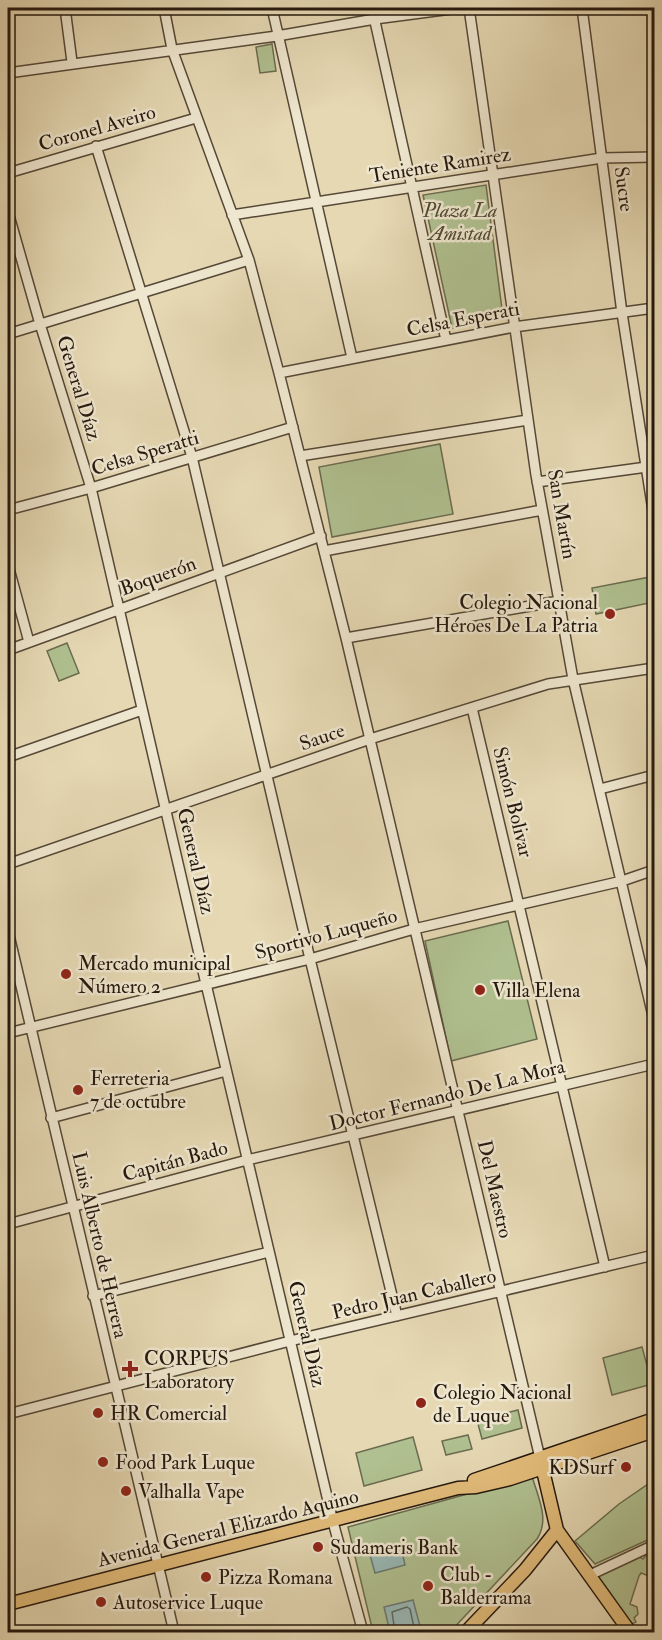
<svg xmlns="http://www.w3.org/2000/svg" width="662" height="1640" viewBox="0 0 662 1640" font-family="'IM FELL Double Pica',serif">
	<rect width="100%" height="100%" fill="#e5d8b3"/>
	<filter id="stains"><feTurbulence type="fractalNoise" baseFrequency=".00333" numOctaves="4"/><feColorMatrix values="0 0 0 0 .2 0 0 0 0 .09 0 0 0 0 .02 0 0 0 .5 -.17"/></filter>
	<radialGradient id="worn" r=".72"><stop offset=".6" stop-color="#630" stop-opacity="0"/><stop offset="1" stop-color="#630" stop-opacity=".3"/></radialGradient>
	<path fill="#b0c090" stroke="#6a6c4f" stroke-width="1.5" d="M 272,44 L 276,71 L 260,73 L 256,47 Z
		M 486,185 L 503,317 L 452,328 L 423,195 Z
		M 440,444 L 453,514 L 332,537 L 319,467 Z
		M 650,577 L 654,602 L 596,614 L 592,588 Z
		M 67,643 L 79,673 L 59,681 L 47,651 Z
		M 508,921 L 537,1039 L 451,1061 L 425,941 Z
		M 642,1347 L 652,1384 L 612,1395 L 603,1358 Z
		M 518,1410 L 522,1428 L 482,1439 L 477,1420 Z
		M 468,1435 L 472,1449 L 446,1455 L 442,1441 Z
		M 413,1437 L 422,1470 L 364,1486 L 356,1453 Z
		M 532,1476 C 538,1498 550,1519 537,1539 L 450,1632 L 373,1632 L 348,1527 Z
		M 654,1480 L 654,1537 L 595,1564 L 575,1541 L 619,1504 Z
		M 654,1542 L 654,1578 L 641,1573 L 639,1576 L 630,1604 L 637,1607 L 638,1614 L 634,1618 L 636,1622 L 630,1625 L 597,1576 L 640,1554 L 640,1557 L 643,1559 L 652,1549 Z"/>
	<path fill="#98b8b5" stroke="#6a7872" stroke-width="1.5" d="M 401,1547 L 405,1565 L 375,1573 L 370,1555 Z
		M 413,1600 L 421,1630 L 411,1632 L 390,1632 L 384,1607 Z"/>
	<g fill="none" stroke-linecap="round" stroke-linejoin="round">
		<path stroke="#5e6862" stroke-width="1.5" d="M 395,1632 L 392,1612 L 407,1607 L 410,1609 L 415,1632"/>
		<defs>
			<path id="minor" d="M 65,8 L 72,62
				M 164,8 L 172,49 L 249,260 L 279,373 L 346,638 L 540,1458
				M 272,8 L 352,358
				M 372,8 L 446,340
				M 469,8 L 536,475 L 559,601 L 573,679 L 654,1020
				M 582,8 L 622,313 L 654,517
				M 8,73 L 277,36 L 375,19 L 459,8
				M 96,146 L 192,457 L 310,959 L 397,1316
				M 8,173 L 196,118
				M 8,212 L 40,324 L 91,488 L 206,984 L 333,1522 L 363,1632
				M 232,215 L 602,158 L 654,157
				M 8,334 L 249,260
				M 279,373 L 514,327 L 654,308
				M 300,456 L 528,420
				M 537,482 L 654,466
				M 8,510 L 91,488 L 293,427
				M 324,551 L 542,510
				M 8,565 L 29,642
				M 346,638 L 559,601
				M 8,650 L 321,536
				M 472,708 L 605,1267
				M 8,757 L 142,710
				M 600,789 L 654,775
				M 8,864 L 370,739 L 548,684 L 654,668
				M 8,931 L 174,1632
				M 8,1033 L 310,959 L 414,929 L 622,881 L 654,870
				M 51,1118 L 226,1071
				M 8,1224 L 247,1160 L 654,1064
				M 93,1296 L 269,1252
				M 8,1414 L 290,1341 L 654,1255
				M 590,1575 L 654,1545"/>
			<path id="major" d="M 474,1480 L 654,1419
				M 557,1530 L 630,1632
				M 8,1604 L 458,1488 L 476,1487 L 510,1479 L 654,1431
				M 466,1632 L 525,1570 L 557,1530 L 540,1458"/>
		</defs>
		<use href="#minor" stroke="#554837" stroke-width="12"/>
		<use href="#major" stroke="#25180e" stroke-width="15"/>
		<use href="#minor" stroke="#eee6ce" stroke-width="9"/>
		<use href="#major" stroke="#e2bc7a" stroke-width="12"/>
	</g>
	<g fill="#8f2418" stroke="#eee6ce" stroke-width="2">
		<circle cx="610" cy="614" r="6"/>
		<circle cx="66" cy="974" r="6"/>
		<circle cx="480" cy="990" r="6"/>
		<circle cx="78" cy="1090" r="6"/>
		<path d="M127 1360h6v6h6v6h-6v6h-6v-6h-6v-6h6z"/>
		<circle cx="421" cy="1403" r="6"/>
		<circle cx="98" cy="1413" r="6"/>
		<circle cx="103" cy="1462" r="6"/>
		<circle cx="626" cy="1467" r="6"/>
		<circle cx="126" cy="1491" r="6"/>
		<circle cx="318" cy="1547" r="6"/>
		<circle cx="206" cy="1577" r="6"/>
		<circle cx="428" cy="1586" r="6"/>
		<circle cx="101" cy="1602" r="6"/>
	</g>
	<g text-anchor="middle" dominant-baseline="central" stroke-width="5" stroke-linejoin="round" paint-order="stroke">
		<g font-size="20" fill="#25180e" stroke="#eee6ce">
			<text transform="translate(97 128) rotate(-16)">Coronel Aveiro</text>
			<text transform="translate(440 165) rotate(-9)">Teniente Ramirez</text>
			<text transform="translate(624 189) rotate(82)">Sucre</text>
			<text transform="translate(463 319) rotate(-11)">Celsa Esperati</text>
			<text transform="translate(79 388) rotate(73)">General Díaz</text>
			<text transform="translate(145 453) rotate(-17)">Celsa Speratti</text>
			<text transform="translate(562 514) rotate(80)">San Martín</text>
			<text transform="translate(158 576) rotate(-20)">Boquerón</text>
			<text transform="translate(322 737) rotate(-19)">Sauce</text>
			<text transform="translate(513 802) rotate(76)">Simón Bolivar</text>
			<text transform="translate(196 861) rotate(77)">General Díaz</text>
			<text transform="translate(326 934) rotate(-15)">Sportivo Luqueño</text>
			<text transform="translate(447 1095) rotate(-14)">Doctor Fernando De La Mora</text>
			<text transform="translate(175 1161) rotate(-15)">Capitán Bado</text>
			<text transform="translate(495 1189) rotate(77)">Del Maestro</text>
			<text transform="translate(100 1245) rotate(77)">Luis Alberto de Herrera</text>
			<text transform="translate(414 1294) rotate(-13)">Pedro Juan Caballero</text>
			<text transform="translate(307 1334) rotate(77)">General Díaz</text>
			<text transform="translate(228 1528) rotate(-14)">Avenida General Elizardo Aquino</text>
		</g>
		<g font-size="20" font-style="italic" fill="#4f4a35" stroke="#eee6ce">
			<text x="460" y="210">Plaza La<tspan x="460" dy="23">Amistad</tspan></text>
		</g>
		<g font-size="20" fill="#25180e" stroke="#eee6ce" text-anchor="start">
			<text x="598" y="602" text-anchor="end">Colegio Nacional<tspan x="598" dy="23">Héroes De La Patria</tspan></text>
			<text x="78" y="963">Mercado municipal<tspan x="78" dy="23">Número 2</tspan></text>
			<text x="492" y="990">Villa Elena</text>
			<text x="90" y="1078">Ferreteria<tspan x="90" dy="23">7 de octubre</tspan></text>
			<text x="144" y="1358">CORPUS<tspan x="144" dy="23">Laboratory</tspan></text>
			<text x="433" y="1392">Colegio Nacional<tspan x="433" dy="23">de Luque</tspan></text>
			<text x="110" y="1413">HR Comercial</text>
			<text x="115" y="1462">Food Park Luque</text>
			<text x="614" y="1467" text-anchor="end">KDSurf</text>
			<text x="138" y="1491">Valhalla Vape</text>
			<text x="330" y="1547">Sudameris Bank</text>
			<text x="440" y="1574">Club -<tspan x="440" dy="23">Balderrama</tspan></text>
			<text x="218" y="1577">Pizza Romana</text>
			<text x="113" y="1602">Autoservice Luque</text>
		</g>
	</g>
	<rect width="662" height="1640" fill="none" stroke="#e5d8b3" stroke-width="30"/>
	<rect x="9" y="9" width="644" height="1622" fill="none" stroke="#25180e" stroke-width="3"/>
	<rect x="15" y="15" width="632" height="1610" fill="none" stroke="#25180e" stroke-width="1.5"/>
	<rect width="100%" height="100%" filter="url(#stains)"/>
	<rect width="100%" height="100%" fill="url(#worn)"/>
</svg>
